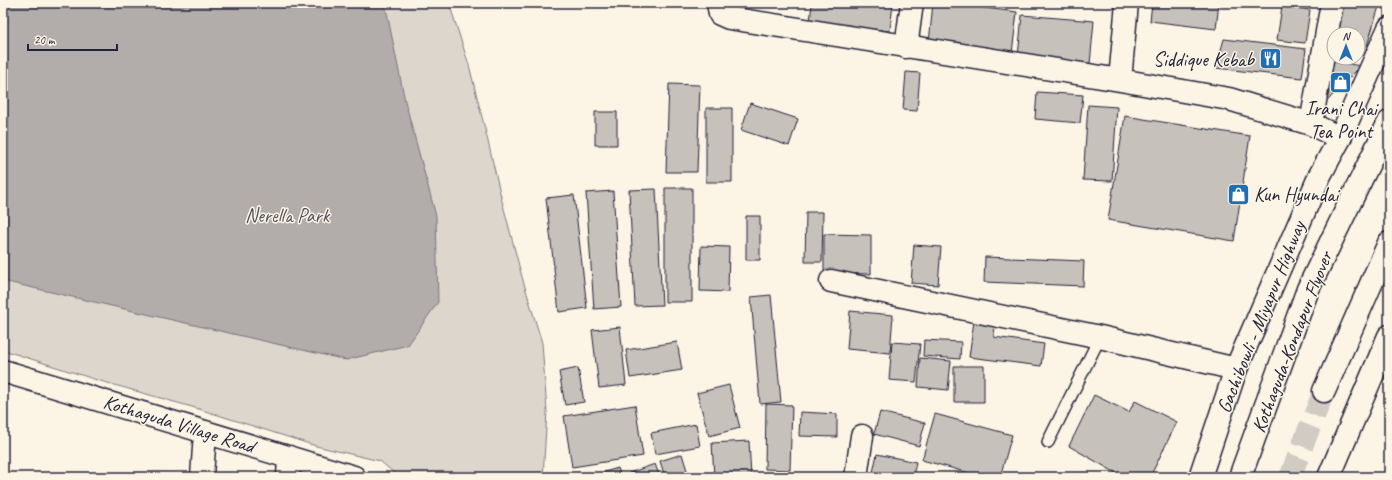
<svg xmlns="http://www.w3.org/2000/svg" width="1392" height="480" viewBox="0 0 1392 480" font-family="Caveat,sans-serif">
	<rect width="100%" height="100%" fill="#fcf5e5"/>
	<filter id="ink" filterUnits="userSpaceOnUse"><feTurbulence type="fractalNoise" baseFrequency=".025" numOctaves="2"/><feDisplacementMap in="SourceGraphic" scale="8" xChannelSelector="R" yChannelSelector="G"/><feConvolveMatrix kernelMatrix="1 2 1 2 8 2 1 2 1" color-interpolation-filters="sRGB"/></filter>
	<g filter="url(#ink)">
		<path fill="#dcd6cc" stroke="#7f7c84" d="M 3,3 L 449,3 L 469,65 L 486,133 L 502,201 L 522,277 L 542,343 L 547,411 L 543,477 L 399,477 L 380,461 L 316,446 L 199,409 L 97,380 L 3,350 Z"/>
		<path fill="#b2adab" stroke="#78757e" d="M 3,3 L 385,3 L 405,101 L 436,216 L 438,302 L 408,345 L 346,360 L 3,281 Z"/>
		<path fill="#c6c1bb" stroke="#22223b" d="M 812,3 L 893,3 L 890,31 L 810,22 Z
			M 933,3 L 945,3 L 1017,12 L 1012,53 L 929,43 Z
			M 1076,3 L 1099,3 L 1099,5 Z
			M 1152,3 L 1219,3 L 1216,29 L 1150,21 Z
			M 1340,3 L 1380,3 L 1364,56 L 1358,55 L 1358,34 L 1336,34 Z
			M 1282,6 L 1310,10 L 1305,43 L 1277,40 Z
			M 1022,15 L 1094,21 L 1090,64 L 1018,57 Z
			M 1224,39 L 1306,49 L 1302,78 L 1216,68 Z
			M 1326,60 L 1361,66 L 1338,89 L 1315,115 Z
			M 906,72 L 920,73 L 917,111 L 903,110 Z
			M 669,84 L 700,85 L 697,172 L 666,172 Z
			M 1037,92 L 1083,95 L 1080,123 L 1035,119 Z
			M 750,103 L 798,119 L 789,146 L 741,130 Z
			M 1088,105 L 1117,107 L 1112,181 L 1083,180 Z
			M 706,108 L 732,108 L 732,182 L 706,182 Z
			M 595,112 L 617,112 L 617,145 L 595,145 Z
			M 1125,116 L 1250,136 L 1234,241 L 1108,220 Z
			M 665,188 L 692,188 L 692,302 L 665,302 Z
			M 656,189 L 662,305 L 635,306 L 629,190 Z
			M 613,191 L 621,307 L 594,309 L 586,193 Z
			M 574,195 L 587,308 L 559,312 L 546,198 Z
			M 806,212 L 823,212 L 822,262 L 805,262 Z
			M 746,216 L 760,216 L 760,260 L 746,260 Z
			M 824,234 L 871,235 L 871,274 L 824,273 Z
			M 914,245 L 941,247 L 938,285 L 911,283 Z
			M 701,246 L 729,247 L 728,292 L 700,291 Z
			M 985,257 L 1084,261 L 1083,286 L 984,282 Z
			M 771,295 L 781,402 L 760,404 L 751,297 Z
			M 850,311 L 893,315 L 890,353 L 847,349 Z
			M 974,321 L 995,324 L 994,337 L 1044,344 L 1041,366 L 969,357 Z
			M 620,327 L 626,385 L 599,388 L 592,330 Z
			M 924,340 L 961,342 L 960,359 L 923,356 Z
			M 677,342 L 682,370 L 630,378 L 626,350 Z
			M 892,342 L 920,344 L 916,382 L 889,380 Z
			M 920,358 L 951,361 L 948,390 L 918,387 Z
			M 954,366 L 984,366 L 984,402 L 954,402 Z
			M 578,368 L 584,402 L 565,405 L 559,372 Z
			M 729,385 L 740,428 L 709,436 L 697,393 Z
			M 1094,395 L 1129,412 L 1135,401 L 1177,422 L 1150,477 L 1123,477 L 1069,446 Z
			M 766,404 L 792,405 L 790,470 L 765,469 Z
			M 635,405 L 643,456 L 572,467 L 564,416 Z
			M 800,412 L 837,414 L 837,437 L 799,436 Z
			M 880,412 L 925,423 L 919,446 L 874,434 Z
			M 935,414 L 1012,435 L 1000,477 L 984,477 L 922,460 Z
			M 696,424 L 700,446 L 655,454 L 651,433 Z
			M 749,441 L 751,477 L 714,477 L 712,443 Z
			M 682,454 L 689,477 L 665,477 L 660,461 Z
			M 877,454 L 916,462 L 913,477 L 872,477 Z
			M 655,464 L 660,477 L 631,477 L 629,473 Z
			M 618,468 L 621,477 L 587,477 Z"/>
		<g fill="none" stroke-linecap="round" stroke-linejoin="round">
			<path stroke="#d0cbc3" stroke-width="22" stroke-dasharray="22 11" stroke-linecap="butt" d="M 1290,477 L 1324,391"/>
			<defs>
				<path id="service" d="M 1048,442 L 1100,337"/>
				<path id="minor" d="M 718,3 L 720,14 L 729,18 L 1120,80 L 1229,99 L 1311,124 L 1340,138
					M 906,47 L 912,3
					M 1120,80 L 1127,3
					M 1311,124 L 1332,3
					M 831,281 L 1100,337 L 1236,369
					M 3,371 L 354,477
					M 202,477 L 205,432
					M 288,477 L 289,457
					M 856,477 L 862,436"/>
				<path id="primary" d="M 1324,391 L 1389,243
					M 1200,477 L 1236,369 L 1320,175 L 1340,138 L 1389,28
					M 1240,477 L 1308,289 L 1389,122
					M 1329,477 L 1389,336"/>
			</defs>
			<use href="#service" stroke="#22223b" stroke-width="14"/>
			<use href="#minor" stroke="#22223b" stroke-width="25"/>
			<use href="#primary" stroke="#22223b" stroke-width="25"/>
			<use href="#service" stroke="#fcf5e5" stroke-width="11"/>
			<use href="#minor" stroke="#fcf5e5" stroke-width="22"/>
			<use href="#primary" stroke="#fcf5e5" stroke-width="22"/>
		</g>
	</g>
	<defs>
		<symbol id="restaurant-square" viewBox="-11 -11 22 22"><rect x="-9" y="-9" width="18" height="18" rx="4" fill="#1f6fb2" stroke="#fcf5e5"/><path d="M-5-6h1v4h1v-4h1v4h1v-4h1v5L-1.5 .5V6h-2V.5L-5-1ZM5-6V6H3V1.5H1.5Q1.5-4 5-6Z" fill="#fff"/></symbol>
		<symbol id="shop-square" viewBox="-11 -11 22 22"><rect x="-9" y="-9" width="18" height="18" rx="4" fill="#1f6fb2" stroke="#fcf5e5"/><path d="M-5-2.5h2.3a2.7 3.5 0 0 1 5.4 0H5L5.5 6h-11ZM-1.5-2.5h3a1.5 2.3 0 0 0-3 0Z" fill="#fff"/></symbol>
	</defs>
	<g fill-rule="evenodd">
		<use href="#restaurant-square" x="1258" y="46" width="25" height="25"/>
		<use href="#shop-square" x="1328" y="70" width="25" height="25"/>
		<use href="#shop-square" x="1226" y="182" width="25" height="25"/>
	</g>
	<g text-anchor="middle" dominant-baseline="central" stroke-width="3" stroke-linejoin="round" paint-order="stroke">
		<g font-size="20" fill="#22223b" stroke="#fcf5e5" text-anchor="end">
			<text x="1254" y="59">Siddique Kebab</text>
			<text x="1341" y="108" text-anchor="middle">Irani Chai<tspan x="1341" dy="23">Tea Point</tspan></text>
			<text x="1254" y="194" text-anchor="start">Kun Hyundai</text>
		</g>
		<g font-size="20" fill="#504f5f" stroke="#fcf5e5">
			<text x="287" y="215">Nerella Park</text>
		</g>
		<g font-size="20" fill="#22223b" stroke="#fcf5e5">
			<text transform="translate(1261 317) rotate(-68)">Gachibowli - Miyapur Highway</text>
			<text transform="translate(1292 342) rotate(-69)">Kothaguda-Kondapur Flyover</text>
			<text transform="translate(179 424) rotate(17)">Kothaguda Village Road</text>
		</g>
	</g>
	<rect width="1392" height="480" fill="none" stroke="#fcf5e5" stroke-width="16"/>
	<rect x="8" y="8" width="1376" height="464" fill="none" stroke="#22223b" stroke-width="1.5" filter="url(#ink)"/>
	<g transform="translate(1346 46)"><circle r="19" fill="#fcf5e5" stroke="#a5a1a1"/>
	<path d="M0-3L7 15L0 10L-7 15Z" fill="#1f6fb2"/>
	<text y="-6" font-size="11" font-weight="bold" text-anchor="middle" fill="#22223b">N</text>
	</g>
	<path d="M28 44v6h89v-6" fill="none" stroke="#22223b" stroke-width="2"/>
	<text x="34" y="44" font-size="12" fill="#22223b" stroke="#fcf5e5" stroke-width="3" paint-order="stroke">20 m</text>
</svg>
